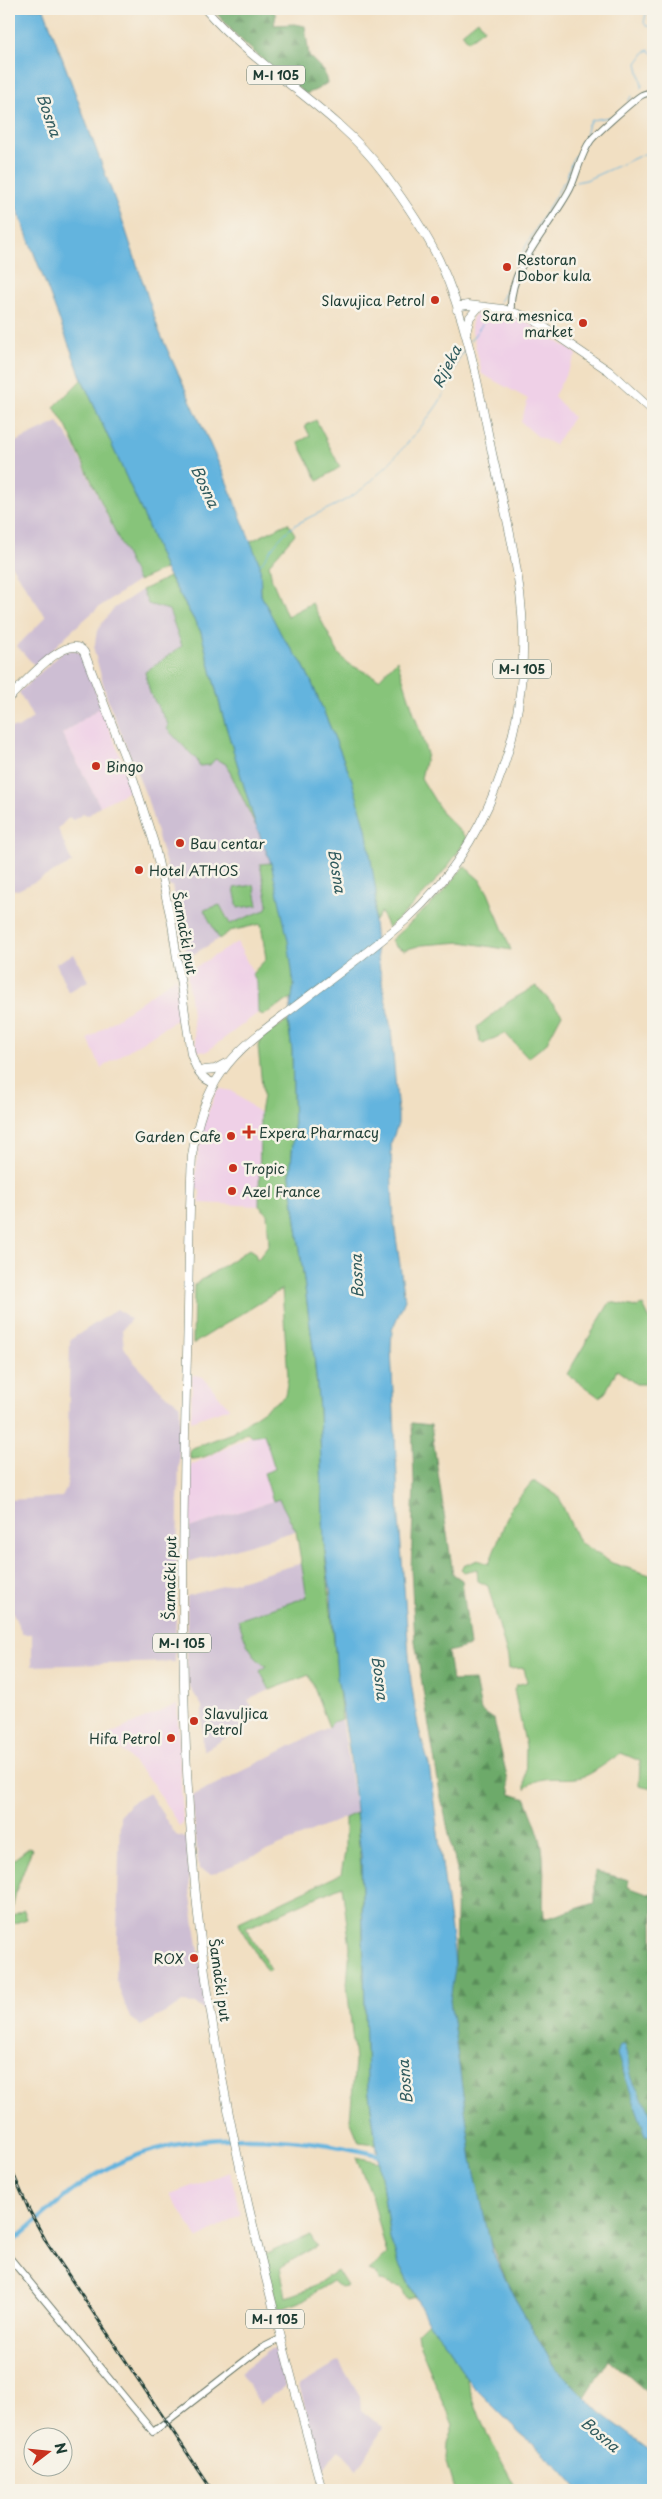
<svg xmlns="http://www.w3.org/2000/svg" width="662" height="2499" viewBox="0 0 662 2499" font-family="'Playpen Sans',sans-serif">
	<defs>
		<pattern id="forest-firs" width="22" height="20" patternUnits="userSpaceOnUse" patternTransform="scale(1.25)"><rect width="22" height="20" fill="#6daa6a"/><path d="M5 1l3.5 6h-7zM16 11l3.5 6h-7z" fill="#598c58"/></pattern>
	</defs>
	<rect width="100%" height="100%" fill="#f7f3e8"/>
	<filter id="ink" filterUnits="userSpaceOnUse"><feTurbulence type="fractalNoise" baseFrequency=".02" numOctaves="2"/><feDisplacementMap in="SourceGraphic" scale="10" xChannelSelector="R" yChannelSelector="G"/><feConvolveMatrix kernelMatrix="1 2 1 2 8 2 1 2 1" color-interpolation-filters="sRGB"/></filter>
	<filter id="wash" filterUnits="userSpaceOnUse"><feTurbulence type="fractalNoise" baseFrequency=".0096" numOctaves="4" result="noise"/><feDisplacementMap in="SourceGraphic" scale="20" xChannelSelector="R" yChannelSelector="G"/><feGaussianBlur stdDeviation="1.12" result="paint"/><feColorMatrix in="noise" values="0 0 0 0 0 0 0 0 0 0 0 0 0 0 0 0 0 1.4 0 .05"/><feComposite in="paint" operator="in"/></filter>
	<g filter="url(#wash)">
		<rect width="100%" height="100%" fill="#f1dfc2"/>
		<path fill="#efd0e7" d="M 486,310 L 502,311 L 519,317 L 577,354 L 554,396 L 573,417 L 555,445 L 537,436 L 521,422 L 528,399 L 482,374 L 471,327 L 473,317 L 479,311 Z
			M 101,707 L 133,789 L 100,806 L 62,734 Z
			M 237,942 L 258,983 L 258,1013 L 206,1052 L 198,1051 L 195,1040 L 187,972 Z
			M 176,977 L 182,1016 L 101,1068 L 88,1039 Z
			M 222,1089 L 232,1091 L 260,1113 L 259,1206 L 200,1203 L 200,1190 L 195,1189 L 197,1160 L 204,1122 L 217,1090 Z
			M 194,1375 L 203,1377 L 229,1408 L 191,1421 L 192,1377 Z
			M 264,1434 L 275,1469 L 264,1473 L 273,1501 L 189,1528 L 191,1465 L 251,1436 Z
			M 177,1704 L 183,1824 L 179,1826 L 153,1784 L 108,1735 Z
			M 230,2172 L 241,2215 L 198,2239 L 170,2194 Z"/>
		<path fill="#cdbed3" d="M 58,422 L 74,446 L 138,581 L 99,607 L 69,633 L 35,666 L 17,646 L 46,617 L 9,562 L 9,445 Z
			M 142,590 L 149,604 L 169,610 L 182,646 L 145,672 L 150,693 L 181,744 L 197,760 L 199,766 L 214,759 L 226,764 L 256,826 L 271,863 L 260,864 L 268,904 L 265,910 L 230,924 L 224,911 L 204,910 L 219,939 L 187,958 L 172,886 L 169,886 L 165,869 L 167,868 L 147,798 L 107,698 L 94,650 L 97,631 L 103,622 L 113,609 Z
			M 72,650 L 81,653 L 85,659 L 101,707 L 62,734 L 100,806 L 89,815 L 83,814 L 73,820 L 69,817 L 58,829 L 72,863 L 18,890 L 9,889 L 9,730 L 12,727 L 18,728 L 33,718 L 19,692 L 63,652 Z
			M 74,954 L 88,981 L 68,992 L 56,963 Z
			M 117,1309 L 131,1319 L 122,1330 L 124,1347 L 134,1362 L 162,1392 L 180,1405 L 175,1662 L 32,1666 L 32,1634 L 22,1634 L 9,1604 L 9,1500 L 62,1497 L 67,1486 L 70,1340 Z
			M 279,1499 L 296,1531 L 188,1562 L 189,1528 Z
			M 302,1563 L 307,1597 L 302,1599 L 256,1658 L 266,1666 L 260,1671 L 270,1690 L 248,1700 L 259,1719 L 203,1751 L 202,1706 L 187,1683 L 187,1596 Z
			M 342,1719 L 356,1813 L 212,1874 L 199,1869 L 192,1796 L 329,1727 L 333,1722 Z
			M 149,1793 L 176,1835 L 187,1839 L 190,1891 L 208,2013 L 196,2004 L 183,2003 L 141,2026 L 130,2018 L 116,1980 L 120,1814 L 133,1802 Z
			M 275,2349 L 285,2386 L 260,2404 L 240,2372 L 268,2351 Z
			M 339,2361 L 360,2397 L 361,2410 L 383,2428 L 358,2470 L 338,2449 L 322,2471 L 299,2385 Z"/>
		<path fill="#87c47a" stroke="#538057" d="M 478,20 L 484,29 L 468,41 L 462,33 Z
			M 82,379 L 143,514 L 165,569 L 138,581 L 66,426 L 54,407 Z
			M 316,420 L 340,467 L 318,481 L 298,442 L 310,436 L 305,426 Z
			M 288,523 L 295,534 L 269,564 L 272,580 L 287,616 L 312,603 L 339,654 L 347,663 L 379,679 L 397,660 L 427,754 L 421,778 L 443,814 L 467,838 C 446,873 419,901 388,928 L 381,912 L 374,922 L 376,892 L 352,780 L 311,681 L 302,663 L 282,636 L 264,602 L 261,595 L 260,565 L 249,542 Z
			M 169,577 L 201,632 L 222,713 L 256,826 L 226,764 L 215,759 L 210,765 L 199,766 L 197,760 L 167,729 L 168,724 L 150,693 L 145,672 L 182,646 L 169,610 L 148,604 L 142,590 Z
			M 271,863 C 281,907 295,952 293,997 L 264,1015 L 258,1013 L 257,983 L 252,974 L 266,959 L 261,924 L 230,931 L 219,939 L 204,910 L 220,905 L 230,924 L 265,910 L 268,904 L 260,864 Z
			M 464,866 L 481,881 L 488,893 L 511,950 L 462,942 L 422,945 L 404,950 L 395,946 L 391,940 L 441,895 Z
			M 254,885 L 258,905 L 238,908 L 234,888 Z
			M 536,986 L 562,1014 L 546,1044 L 528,1058 L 505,1033 L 483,1044 L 480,1041 L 477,1027 L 508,1002 Z
			M 288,1021 L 292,1050 L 294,1130 L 290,1176 L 314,1355 L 319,1409 L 324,1543 L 342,1719 L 333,1722 L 329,1727 L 309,1675 L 270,1690 L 260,1671 L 266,1666 L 256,1658 L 247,1644 L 238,1620 L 307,1597 L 296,1531 L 279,1499 L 273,1501 L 264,1473 L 275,1469 L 264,1434 L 251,1436 L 247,1432 C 231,1442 209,1460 190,1459 L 190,1449 L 229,1434 L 285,1396 L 288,1377 L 282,1289 L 193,1344 L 194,1285 L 249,1249 L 255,1253 L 257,1260 L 269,1245 L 267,1213 L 259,1206 L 260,1113 L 263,1096 L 258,1046 C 262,1034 278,1027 288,1021 Z
			M 610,1302 L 636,1307 L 643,1305 L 653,1326 L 653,1384 L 636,1384 L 617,1370 L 605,1393 L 599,1397 L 567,1374 Z
			M 532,1482 L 537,1482 L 558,1496 L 579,1542 L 612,1563 L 653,1576 L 652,1789 L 639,1786 L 640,1761 L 621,1753 C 610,1760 597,1771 585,1776 C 565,1783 541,1771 525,1789 L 526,1747 L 514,1690 L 516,1685 L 527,1682 L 524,1668 L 509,1669 L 508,1658 L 488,1586 L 478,1581 L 477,1569 L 464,1572 L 461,1569 L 463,1566 L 478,1560 L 489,1564 L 511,1507 Z
			M 356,1813 L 361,1867 L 367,2080 L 376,2144 L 359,2142 L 350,2120 L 355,2061 L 347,1985 L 350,1947 L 342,1886 L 246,1928 L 271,1970 L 267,1972 L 241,1929 L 239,1922 L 341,1874 L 345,1852 L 345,1818 Z
			M 30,1847 L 32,1849 L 16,1891 L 11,1916 L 24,1910 L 27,1919 L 9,1925 L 9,1863 Z
			M 356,2157 L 379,2162 L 390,2238 L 398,2262 L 415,2297 L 407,2299 L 401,2287 C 392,2287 388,2281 380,2281 L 375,2273 L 368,2271 L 387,2255 L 373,2199 Z
			M 310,2235 L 317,2246 L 280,2267 L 286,2297 L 313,2287 L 337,2270 L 347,2286 L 340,2287 L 333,2281 L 300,2302 L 278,2310 L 264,2255 Z
			M 428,2322 L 449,2347 L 466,2379 L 484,2428 L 517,2490 L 455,2490 L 446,2459 L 447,2443 L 453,2425 L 420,2347 L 418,2332 Z"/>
		<path fill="url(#forest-firs)" stroke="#46744f" d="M 213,9 L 272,9 L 276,15 L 274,25 L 295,24 L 305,26 L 309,56 L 324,71 L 327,83 L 316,90 L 306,94 C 272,68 239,42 213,9 Z
			M 412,1423 L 431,1425 L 453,1574 L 462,1580 L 470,1646 L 448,1652 L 452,1681 L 475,1680 L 481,1711 L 494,1720 L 511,1794 L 526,1799 C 532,1817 542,1836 543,1856 C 545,1877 542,1898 544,1919 L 595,1903 L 595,1871 L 628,1880 L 628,1887 L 647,1894 L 653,1893 L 653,2397 L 609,2359 L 585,2397 L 553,2365 L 513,2295 L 488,2237 L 472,2160 L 450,2000 L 455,1963 L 457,1870 L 440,1793 L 415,1641 L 411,1570 L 414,1482 Z"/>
		<path fill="#64b4de" stroke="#427889" d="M 9,9 L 44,9 L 122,219 L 159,331 L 224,475 L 260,565 L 261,595 L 282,636 L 302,663 L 311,681 L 352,780 L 366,828 L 376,892 L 374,922 L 377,954 L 391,1029 L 398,1114 L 398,1124 L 391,1143 L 392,1187 L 394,1223 L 405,1300 L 392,1330 L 391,1349 L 399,1519 L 411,1682 L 418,1726 L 429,1765 L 454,1953 L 455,1968 L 450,2000 L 472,2160 L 492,2251 L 513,2295 L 553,2365 L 601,2413 L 653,2452 L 653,2490 L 579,2490 L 556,2464 L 518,2431 L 466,2379 L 449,2347 L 428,2322 L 398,2262 L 390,2238 L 367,2080 L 361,1855 L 349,1749 L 337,1677 L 331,1595 L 324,1543 L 319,1409 L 314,1355 L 290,1176 L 294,1130 L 292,1050 L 288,1021 L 294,985 L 288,941 L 271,863 L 256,826 L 222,713 L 201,632 L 165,569 L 143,514 L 82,379 L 9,188 Z
			M 620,2045 L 624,2045 C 628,2055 628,2065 631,2075 C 637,2097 659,2112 652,2137 L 646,2136 L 617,2054 Z"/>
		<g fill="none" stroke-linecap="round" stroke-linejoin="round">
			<path stroke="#64b4de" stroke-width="1" d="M 647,9 L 644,23 L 647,26 L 653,27
				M 641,88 L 642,85 L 637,63 L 645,52 L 649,50 L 653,54
				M 628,101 L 632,96
				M 566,180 L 572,160 L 584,144 L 587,127 L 591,120 L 610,117
				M 576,182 L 586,180 L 653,150
				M 497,305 L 503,297 L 526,246 L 563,183 L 569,181
				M 470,341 L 493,310
				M 260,565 C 270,551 280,535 295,525 C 317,512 342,505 362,489 C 385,470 421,429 438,404 C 450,386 453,365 465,349"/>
			<path stroke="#64b4de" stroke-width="4.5" d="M 9,2245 C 37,2222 63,2195 94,2176 C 176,2125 292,2133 382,2156"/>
		</g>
	</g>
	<g filter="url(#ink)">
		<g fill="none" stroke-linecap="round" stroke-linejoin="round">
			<defs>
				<path id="minor" d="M 511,310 C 508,267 551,226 570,189 C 578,172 580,155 591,140 C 597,133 634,99 642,95 C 645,93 650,93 653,92
					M 9,2257 L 153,2432 L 260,2349 L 280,2339"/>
				<path id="major" d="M 205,9 C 258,70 334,107 383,172 C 403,199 424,229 439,260 C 467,320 479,389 492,453 C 505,512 521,571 523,631 C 526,737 487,845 408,918 C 372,950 332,978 293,1008 C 268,1027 240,1046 222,1072 C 204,1097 196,1127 192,1156 C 188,1233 189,1310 186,1387 C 182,1563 179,1739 198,1915 C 219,2111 270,2301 322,2490
					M 457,310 L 461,306 L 468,305 L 503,309 L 531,318 L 609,371 L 653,411
					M 466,333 L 470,317 L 477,309
					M 9,698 C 22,686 68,630 84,652 L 134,781 L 154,843 L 172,924 L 191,1054 C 195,1066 200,1080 215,1083
					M 204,1070 L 215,1069 L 226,1063"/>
			</defs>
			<use href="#minor" stroke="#687666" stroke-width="8"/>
			<use href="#major" stroke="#687666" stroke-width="9"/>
			<use href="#minor" stroke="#fff" stroke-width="6"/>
			<use href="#major" stroke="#fff" stroke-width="8"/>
			<defs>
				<path id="rail" d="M 9,2164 L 29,2210 L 47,2243 L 212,2490"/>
			</defs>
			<use href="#rail" stroke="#1f3d34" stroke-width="3"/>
			<use href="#rail" stroke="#f7f3e8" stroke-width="1" stroke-dasharray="4" stroke-linecap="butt"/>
		</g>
	</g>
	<g fill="#c8321e" stroke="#f7f3e8" stroke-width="2">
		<circle cx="507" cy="267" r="5"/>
		<circle cx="435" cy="300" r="5"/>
		<circle cx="583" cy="323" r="5"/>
		<circle cx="96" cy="766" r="5"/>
		<circle cx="180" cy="843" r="5"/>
		<circle cx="139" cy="870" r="5"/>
		<path d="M246.5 1124.5h5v5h5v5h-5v5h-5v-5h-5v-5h5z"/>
		<circle cx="231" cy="1136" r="5"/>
		<circle cx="233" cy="1168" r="5"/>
		<circle cx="232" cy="1191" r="5"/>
		<circle cx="194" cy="1721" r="5"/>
		<circle cx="171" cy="1738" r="5"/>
		<circle cx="194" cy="1958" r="5"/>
	</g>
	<g text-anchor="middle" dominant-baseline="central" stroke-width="5" stroke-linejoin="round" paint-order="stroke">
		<g fill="#f7f3e8" stroke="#60746a" stroke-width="1">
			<rect x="247" y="65.5" width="58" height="19" rx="4"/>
			<rect x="493" y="659.5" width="58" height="19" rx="4"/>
			<rect x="153" y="1633.5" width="58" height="19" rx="4"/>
			<rect x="246" y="2309.5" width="58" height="19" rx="4"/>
		</g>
		<g font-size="12" font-weight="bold" fill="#1f3d34">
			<text x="276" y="75">M-I 105</text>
			<text x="522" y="669">M-I 105</text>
			<text x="182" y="1643">M-I 105</text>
			<text x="275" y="2319">M-I 105</text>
		</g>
		<g font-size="14" fill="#1f3d34" stroke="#f7f3e8" text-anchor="start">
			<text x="517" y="259">Restoran<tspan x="517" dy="16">Dobor kula</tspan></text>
			<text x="425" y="300" text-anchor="end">Slavujica Petrol</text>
			<text x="573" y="315" text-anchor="end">Sara mesnica<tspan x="573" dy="16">market</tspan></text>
			<text x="106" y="766">Bingo</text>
			<text x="190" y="843">Bau centar</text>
			<text x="149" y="870">Hotel ATHOS</text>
			<text x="259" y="1132">Expera Pharmacy</text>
			<text x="221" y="1136" text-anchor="end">Garden Cafe</text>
			<text x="243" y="1168">Tropic</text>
			<text x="242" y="1191">Azel France</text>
			<text x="204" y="1713">Slavuljica<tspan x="204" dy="16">Petrol</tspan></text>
			<text x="161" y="1738" text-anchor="end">Hifa Petrol</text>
			<text x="184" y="1958" text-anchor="end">ROX</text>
		</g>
		<g font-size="14" fill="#1f3d34" stroke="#f7f3e8">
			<text transform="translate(185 933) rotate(80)">Šamački put</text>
			<text transform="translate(170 1578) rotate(-89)">Šamački put</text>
			<text transform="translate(220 1980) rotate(82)">Šamački put</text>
		</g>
		<g font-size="15" font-style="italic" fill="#305b5e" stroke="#f7f3e8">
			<text transform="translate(50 115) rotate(71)">Bosna</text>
			<text transform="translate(446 366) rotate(-63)">Rijeka</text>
			<text transform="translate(206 486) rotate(65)">Bosna</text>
			<text transform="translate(338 871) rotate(81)">Bosna</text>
			<text transform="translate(356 1276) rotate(-92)">Bosna</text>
			<text transform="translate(381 1678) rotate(83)">Bosna</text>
			<text transform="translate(404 2082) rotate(-95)">Bosna</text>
			<text transform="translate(601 2434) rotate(40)">Bosna</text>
		</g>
	</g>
	<rect width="662" height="2499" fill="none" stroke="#f7f3e8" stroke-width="30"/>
	<g transform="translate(48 2452) rotate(74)"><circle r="24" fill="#f7f3e8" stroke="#a1aaa0"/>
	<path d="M0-4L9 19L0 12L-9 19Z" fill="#c8321e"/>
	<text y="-8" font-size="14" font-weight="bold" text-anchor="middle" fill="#1f3d34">N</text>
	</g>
</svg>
